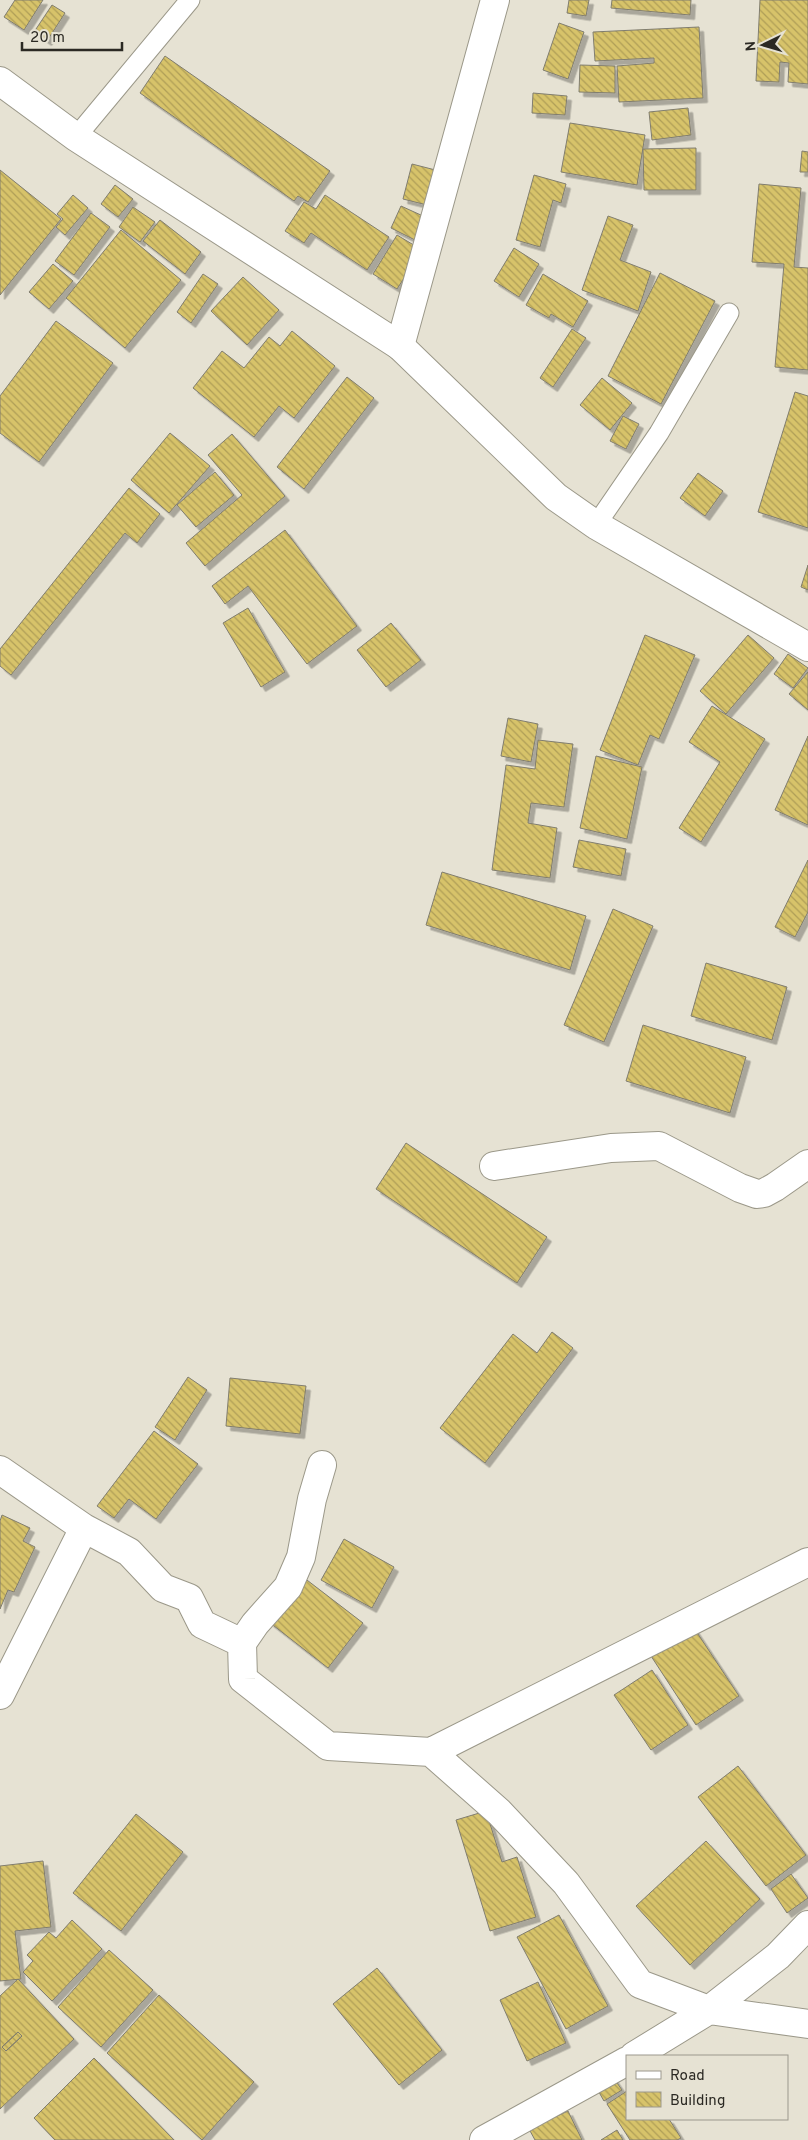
<svg xmlns="http://www.w3.org/2000/svg" width="808" height="2140" viewBox="0 0 808 2140" font-family="Overpass,sans-serif">
	<defs>
		<pattern id="building-back-hatch" width="6" height="6" patternUnits="userSpaceOnUse" patternTransform="scale(1.25)"><rect width="6" height="6" fill="#d7c36a"/><path d="M-1 5l2 2M0 0l6 6M5-1l2 2" fill="none" stroke="#af9e57"/></pattern>
		<filter id="shadow"><feDropShadow dx="4.5" dy="4.5" stdDeviation="0" flood-color="#0004"/></filter>
	</defs>
	<rect width="100%" height="100%" fill="#e6e2d3"/>
	<path fill="url(#building-back-hatch)" stroke="#807d6f" fill-rule="evenodd" filter="url(#shadow)" d="M 15,0 L 43,0 L 24,30 L 4,17 Z
		M 569,0 L 589,0 L 586,16 L 567,13 Z
		M 612,0 L 691,0 L 690,15 L 611,8 Z
		M 760,0 L 808,0 L 808,84 L 788,82 L 789,63 L 780,62 L 779,82 L 756,81 Z
		M 52,5 L 65,13 L 47,41 L 34,32 Z
		M 559,23 L 584,32 L 568,79 L 543,70 Z
		M 699,27 L 703,98 L 619,102 L 617,66 L 654,63 L 654,58 L 595,61 L 593,32 Z
		M 165,56 L 330,171 L 308,202 L 298,196 L 294,201 L 140,93 Z
		M 580,65 L 615,66 L 615,93 L 579,92 Z
		M 533,93 L 567,96 L 565,115 L 532,113 Z
		M 688,108 L 691,135 L 652,140 L 649,112 Z
		M 570,123 L 645,135 L 637,185 L 561,172 Z
		M 696,148 L 696,190 L 644,190 L 643,149 Z
		M 802,151 L 808,152 L 808,172 L 800,172 Z
		M 412,164 L 451,174 L 443,209 L 403,199 Z
		M 0,170 L 61,219 L 0,295 Z
		M 534,175 L 566,184 L 561,203 L 553,200 L 540,247 L 516,240 Z
		M 759,184 L 801,188 L 794,267 L 808,268 L 808,370 L 775,367 L 784,264 L 752,262 Z
		M 115,185 L 133,199 L 118,217 L 101,204 Z
		M 73,195 L 88,208 L 65,235 L 56,227 L 63,219 L 57,214 Z
		M 325,195 L 389,237 L 367,270 L 311,233 L 304,243 L 285,231 L 304,202 L 316,209 Z
		M 401,206 L 434,221 L 423,244 L 391,228 Z
		M 133,207 L 155,222 L 140,242 L 119,227 Z
		M 91,213 L 110,227 L 74,275 L 55,261 Z
		M 608,216 L 633,225 L 620,260 L 651,272 L 638,311 L 582,290 Z
		M 160,220 L 201,252 L 185,274 L 143,241 Z
		M 121,230 L 181,280 L 125,348 L 66,298 Z
		M 397,235 L 422,250 L 397,289 L 373,274 Z
		M 514,248 L 539,264 L 519,297 L 494,281 Z
		M 53,264 L 73,281 L 49,309 L 29,292 Z
		M 660,273 L 715,301 L 661,404 L 608,376 Z
		M 203,274 L 218,284 L 191,323 L 177,312 Z
		M 543,274 L 588,301 L 573,327 L 551,314 L 549,318 L 526,305 Z
		M 243,277 L 279,310 L 247,345 L 211,311 Z
		M 56,321 L 113,363 L 39,462 L 0,433 L 0,396 Z
		M 572,329 L 586,338 L 553,387 L 540,378 Z
		M 292,331 L 335,366 L 294,418 L 279,406 L 254,437 L 193,388 L 222,351 L 244,368 L 269,337 L 280,346 Z
		M 347,377 L 374,398 L 304,489 L 277,467 Z
		M 602,378 L 632,403 L 610,430 L 580,405 Z
		M 795,392 L 808,396 L 808,528 L 758,512 Z
		M 623,416 L 639,424 L 626,449 L 610,441 Z
		M 170,433 L 210,466 L 169,513 L 131,480 Z
		M 232,434 L 285,496 L 205,566 L 186,543 L 242,495 L 208,455 Z
		M 215,472 L 234,495 L 196,527 L 177,505 Z
		M 698,473 L 723,491 L 705,516 L 680,498 Z
		M 129,488 L 160,514 L 137,543 L 125,533 L 11,675 L 0,666 L 0,649 Z
		M 285,530 L 357,626 L 307,664 L 248,586 L 225,604 L 212,586 Z
		M 808,565 L 808,590 L 801,587 Z
		M 248,608 L 285,672 L 261,687 L 223,623 Z
		M 391,623 L 421,660 L 386,687 L 357,650 Z
		M 645,635 L 695,655 L 659,739 L 650,735 L 638,765 L 600,750 Z
		M 748,635 L 774,658 L 726,714 L 700,691 Z
		M 788,654 L 808,668 L 793,688 L 774,674 Z
		M 808,672 L 808,710 L 789,694 Z
		M 712,706 L 765,739 L 701,842 L 679,828 L 720,762 L 689,742 Z
		M 508,718 L 538,724 L 531,762 L 501,756 Z
		M 808,736 L 808,825 L 775,810 Z
		M 538,740 L 573,744 L 564,807 L 531,803 L 528,823 L 557,828 L 550,878 L 492,870 L 506,765 L 535,769 Z
		M 596,756 L 642,767 L 627,839 L 580,828 Z
		M 579,840 L 626,849 L 621,876 L 573,867 Z
		M 808,860 L 808,912 L 795,937 L 775,927 Z
		M 442,872 L 586,916 L 570,970 L 426,925 Z
		M 613,909 L 653,926 L 604,1042 L 564,1025 Z
		M 706,963 L 787,987 L 772,1040 L 691,1016 Z
		M 643,1025 L 746,1057 L 730,1113 L 626,1081 Z
		M 406,1143 L 547,1237 L 517,1283 L 376,1189 Z
		M 552,1332 L 573,1348 L 485,1463 L 440,1428 L 513,1334 L 537,1353 Z
		M 188,1377 L 207,1390 L 175,1440 L 155,1427 Z
		M 230,1378 L 306,1386 L 300,1434 L 226,1426 Z
		M 154,1431 L 198,1464 L 156,1519 L 129,1499 L 114,1518 L 97,1506 Z
		M 2,1515 L 30,1528 L 23,1541 L 35,1547 L 14,1592 L 8,1590 L 0,1609 L 0,1521 Z
		M 344,1539 L 394,1567 L 372,1608 L 321,1580 Z
		M 303,1577 L 363,1623 L 328,1668 L 269,1622 Z
		M 694,1628 L 739,1696 L 696,1725 L 651,1656 Z
		M 652,1670 L 688,1725 L 651,1750 L 614,1695 Z
		M 738,1766 L 806,1855 L 766,1886 L 698,1797 Z
		M 486,1811 L 502,1862 L 517,1857 L 536,1917 L 490,1931 L 456,1820 Z
		M 136,1814 L 183,1852 L 121,1931 L 73,1893 Z
		M 706,1841 L 760,1899 L 690,1965 L 636,1906 Z
		M 43,1861 L 51,1927 L 15,1931 L 21,1979 L 0,1981 L 0,1866 Z
		M 791,1874 L 808,1898 L 787,1913 L 771,1889 Z
		M 559,1915 L 608,2006 L 566,2029 L 517,1937 Z
		M 72,1920 L 102,1949 L 52,2001 L 23,1972 L 33,1961 L 27,1955 L 49,1932 L 56,1938 Z
		M 109,1950 L 153,1990 L 101,2047 L 58,2007 Z
		M 377,1968 L 442,2050 L 399,2085 L 333,2004 Z
		M 18,1979 L 74,2039 L 0,2109 L 0,1996 ZM 18,2032 L 22,2036 L 6,2051 L 2,2047 Z
		M 538,1982 L 566,2043 L 527,2061 L 500,2000 Z
		M 159,1995 L 254,2082 L 202,2140 L 107,2053 Z
		M 18,2032 L 22,2036 L 6,2051 L 2,2047 Z
		M 94,2058 L 174,2140 L 55,2140 L 34,2118 Z
		M 613,2077 L 622,2090 L 604,2101 L 596,2087 Z
		M 627,2091 L 627,2119 L 669,2119 L 681,2138 L 677,2140 L 630,2140 L 607,2104 Z
		M 568,2111 L 582,2140 L 535,2140 L 529,2129 Z
		M 617,2130 L 623,2140 L 601,2140 Z"/>
	<g fill="none" stroke-linecap="round" stroke-linejoin="round">
		<defs>
			<path id="service" d="M 76,137 L 190,0
				M 596,525 L 659,433 L 729,313"/>
			<path id="minor" d="M 400,346 L 495,0
				M 494,1166 L 611,1148 L 659,1146 L 740,1188 L 757,1194 L 764,1193 L 775,1187 L 808,1164
				M 0,1470 L 84,1528 L 129,1552 L 163,1588 L 189,1598 L 202,1624 L 242,1643 L 243,1679 L 328,1746 L 431,1752 L 499,1812 L 566,1883 L 640,1984 L 709,2010 L 808,2024
				M 242,1643 L 255,1624 L 288,1587 L 301,1557 L 312,1499 L 322,1465
				M 0,1695 L 84,1528
				M 431,1752 L 808,1562
				M 634,2056 L 709,2010 L 778,1956 L 808,1925
				M 484,2140 L 627,2061"/>
			<path id="tertiary" d="M 0,81 L 76,137 L 400,346 L 556,497 L 596,525 L 808,647"/>
		</defs>
		<use href="#service" stroke="#9b9889" stroke-width="21"/>
		<use href="#minor" stroke="#9b9889" stroke-width="30"/>
		<use href="#tertiary" stroke="#9b9889" stroke-width="30"/>
		<use href="#service" stroke="#fff" stroke-width="19"/>
		<use href="#minor" stroke="#fff" stroke-width="28"/>
		<use href="#tertiary" stroke="#fff" stroke-width="28"/>
	</g>
	<rect x="626" y="2055" width="162" height="65" fill="#e6e2d3" stroke="#9b988d"/>
	<rect x="636" y="2071" width="25" height="8" fill="#ffffff" stroke="#9b988d"/>
	<text x="670" y="2080" font-size="15" fill="#2b2923">Road</text>
	<rect x="636" y="2092" width="25" height="15" fill="url(#building-back-hatch)" stroke="#9b988d"/>
	<text x="670" y="2105" font-size="15" fill="#2b2923">Building</text>
	<g transform="translate(763 45) rotate(265)" stroke="#e6e2d3" stroke-width="4" paint-order="stroke">
	<path d="M0-4L9 19L0 12L-9 19Z" fill="#2b2923"/>
	<text y="-8" font-size="14" font-weight="bold" text-anchor="middle" fill="#2b2923">N</text>
	</g>
	<path d="M22 42v8h100v-8" fill="none" stroke="#2b2923" stroke-width="2.5"/>
	<text x="30" y="42" font-size="15" fill="#2b2923" stroke="#e6e2d3" stroke-width="4" paint-order="stroke">20 m</text>
</svg>
